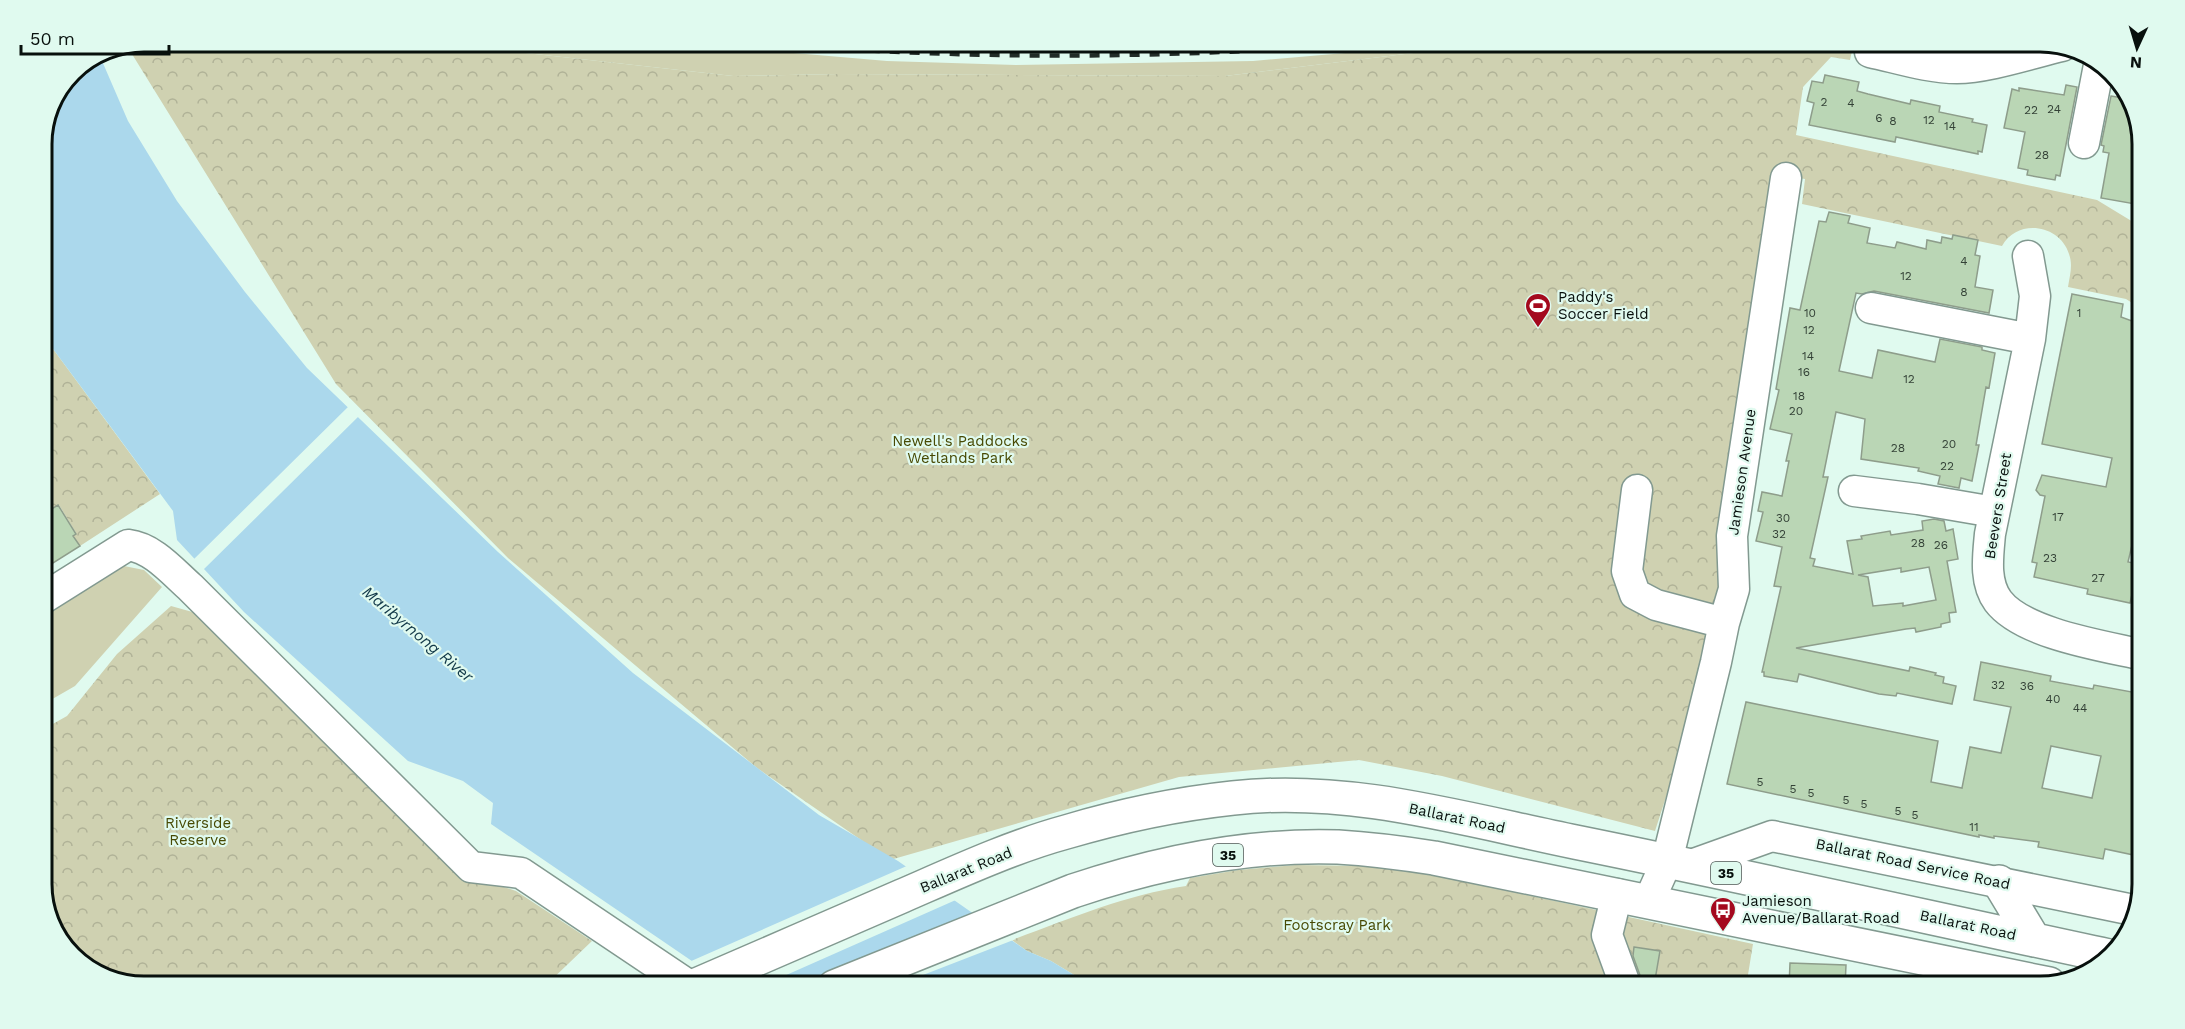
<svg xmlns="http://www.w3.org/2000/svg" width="2185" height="1029" viewBox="0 0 2185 1029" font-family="'Work Sans',sans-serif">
	<defs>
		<pattern id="park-crowns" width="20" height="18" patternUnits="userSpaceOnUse" patternTransform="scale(1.5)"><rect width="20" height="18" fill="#cfd1b1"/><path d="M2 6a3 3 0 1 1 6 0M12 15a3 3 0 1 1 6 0" fill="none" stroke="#b0b297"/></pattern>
	</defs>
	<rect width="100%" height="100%" fill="#e0faef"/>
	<path fill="#cfd1b1" d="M 472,42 L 664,42 L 887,61 L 1016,65 L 1253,61 L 1472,42 L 1503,42 L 1225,76 L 839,74 L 733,76 L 499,50 Z
		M 124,566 L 144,570 L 162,587 L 75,686 L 42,705 L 42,617 Z"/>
	<path fill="url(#park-crowns)" d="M 145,42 L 471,42 L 499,50 L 733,76 L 839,74 L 1225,76 L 1503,42 L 1854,42 L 1850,60 L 1831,57 L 1803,87 L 1796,135 L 2097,200 L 2143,228 L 2143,310 L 2126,299 L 2068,287 C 2070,275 2073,265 2069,254 C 2060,224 2017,218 2002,246 L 1802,204 L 1805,179 L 1774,174 L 1723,591 L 1707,629 L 1689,726 L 1655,831 L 1442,776 L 1359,760 L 1179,777 L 890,860 L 757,768 L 508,558 L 336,384 L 127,46 Z
		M 42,334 L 160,494 L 80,546 L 73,536 L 76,533 L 59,505 L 51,510 L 42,496 Z
		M 171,606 L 196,613 L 466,874 L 516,891 L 592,941 L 544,987 L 145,987 L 105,979 L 63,946 L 42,891 L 42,730 L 67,716 L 117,654 Z
		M 1295,865 L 1370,866 L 1421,872 L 1753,944 L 1746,987 L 1094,987 L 1051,961 L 1027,951 L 1012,940 C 1069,919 1125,895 1186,886 L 1190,878 L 1238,870 Z"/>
	<path fill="#abd8ec" d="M 99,54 L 128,121 L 177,201 L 245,292 L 307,368 L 498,552 L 633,673 L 819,815 L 898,861 L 1027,951 L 1051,961 L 1094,987 L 730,987 L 491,824 L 493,803 L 463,781 L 408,761 L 244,612 L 177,540 L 173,511 L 42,334 L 42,139 L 72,72 Z"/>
	<path fill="#e0faef" d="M 350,405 L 360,415 L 202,571 L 192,561 Z
		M 909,865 L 958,899 L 759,987 L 725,987 L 689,962 Z
		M 981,915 L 1016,939 L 892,987 L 804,987 Z"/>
	<path fill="#bad6b5" stroke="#8e9d8b" stroke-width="1.5" fill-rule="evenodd" d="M 1825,75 L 1859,82 L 1857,91 L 1868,94 L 1910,104 L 1911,100 L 1940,106 L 1939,112 L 1973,119 L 1972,122 L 1987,125 L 1982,152 L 1978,151 L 1978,154 L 1896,137 L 1895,142 L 1809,125 L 1814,103 L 1807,101 L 1812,81 L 1823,83 Z
		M 2066,85 L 2077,87 L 2060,176 L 2056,175 L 2055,180 L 2027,175 L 2028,170 L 2018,168 L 2025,132 L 2004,128 L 2012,89 L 2019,91 L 2019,88 L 2064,95 Z
		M 2111,96 L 2129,99 L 2143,139 L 2143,182 L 2140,196 L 2137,195 L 2135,204 L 2101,198 L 2109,153 L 2103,152 L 2104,146 L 2101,145 Z
		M 1829,212 L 1850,216 L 1848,223 L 1870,228 L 1867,243 L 1895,248 L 1897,242 L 1926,249 L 1927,240 L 1941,243 L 1942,237 L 1952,239 L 1953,235 L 1978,240 L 1975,255 L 1980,256 L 1975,287 L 1993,290 L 1989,313 L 1874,291 L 1862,294 L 1856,293 L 1839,371 L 1872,378 L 1878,350 L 1935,362 L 1940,339 L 1982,347 L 1982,350 L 1995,353 L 1989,388 L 1986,387 L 1976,445 L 1979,445 L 1972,481 L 1961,478 L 1959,488 L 1938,484 L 1940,476 L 1918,471 L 1919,468 L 1861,459 L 1865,419 L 1836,412 L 1823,477 L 1828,477 L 1810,558 L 1815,559 L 1813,566 L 1853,574 L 1847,541 L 1862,539 L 1861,536 L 1890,531 L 1891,535 L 1923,530 L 1922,521 L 1934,519 L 1944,521 L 1946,531 L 1953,529 L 1958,559 L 1947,561 L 1956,612 L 1949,613 L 1950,622 L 1941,624 L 1941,627 L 1916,632 L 1915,628 L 1906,629 L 1796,648 L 1909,671 L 1910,667 L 1936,673 L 1935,675 L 1944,677 L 1943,683 L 1956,686 L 1952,704 L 1897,693 L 1896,696 L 1879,694 L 1799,674 L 1797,682 L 1764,676 L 1764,672 L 1762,672 L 1781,587 L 1774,586 L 1782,547 L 1756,541 L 1763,512 L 1758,511 L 1762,492 L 1782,496 L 1789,461 L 1786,461 L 1792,434 L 1770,429 L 1779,390 L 1776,389 L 1790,308 L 1800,310 L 1819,221 L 1826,222 ZM 1929,567 L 1936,600 L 1903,606 L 1903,603 L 1873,606 L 1868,577 L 1858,575 L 1901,568 L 1901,572 Z
		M 2072,294 L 2123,304 L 2121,317 L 2143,325 L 2143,516 L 2139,516 L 2128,562 L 2139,564 L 2130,603 L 2087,594 L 2088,589 L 2034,577 L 2037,563 L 2032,562 L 2045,496 L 2040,495 L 2036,490 L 2042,475 L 2106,487 L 2112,458 L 2042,444 Z
		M 58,505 L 76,534 L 73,536 L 80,546 L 42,570 L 42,515 Z
		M 1981,662 L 2051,676 L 2050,681 L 2093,689 L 2094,685 L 2143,694 L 2143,857 L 2105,849 L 2103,859 L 2038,847 L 2039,842 L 1994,836 L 1994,838 L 1979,835 L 1979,837 L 1727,784 L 1746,702 L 1938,741 L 1931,782 L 1962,788 L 1970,747 L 2001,753 L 2011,707 L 1974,700 ZM 2051,746 L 2101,756 L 2092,798 L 2042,788 Z
		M 1634,947 L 1660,951 L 1655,980 L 1641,978 L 1633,956 Z
		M 1790,963 L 1846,965 L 1845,987 L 1789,987 Z"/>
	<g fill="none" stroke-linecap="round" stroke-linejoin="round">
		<defs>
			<path id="minor" d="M 1870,52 C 1898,58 1928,68 1957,68 C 1987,68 2032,53 2062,46
				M 2084,143 L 2099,65
				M 2028,256 L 2035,296 L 2030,339 L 1990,534 C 1988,556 1984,582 1998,601 C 2023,634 2104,646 2143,655
				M 1871,308 L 2030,339
				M 1637,490 L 1627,571 L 1635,594 L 1656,605 L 1724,623
				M 1854,491 L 1918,499 L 1994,512
				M 42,599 L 128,545 C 153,548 172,571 190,587 L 471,867 L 521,873 L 691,987
				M 1691,865 L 1772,836 L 2138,911
				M 1617,894 L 1607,935 L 1626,987
				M 1649,901 L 1667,861 L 1716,662 L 1724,623 L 1734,589 L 1732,536 L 1786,178"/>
			<path id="highway" d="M 1999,882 L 2034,940
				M 692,987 C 762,957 832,926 902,896 C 955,873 1011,847 1066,832 C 1120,816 1177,804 1233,798 C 1348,785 1463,819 1575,842 C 1753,878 1931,918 2109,956
				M 834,987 L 1073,891 C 1157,863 1249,844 1338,847 C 1371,849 1402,853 1434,858 L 2049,984"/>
		</defs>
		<use href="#minor" stroke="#829990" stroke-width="33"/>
		<use href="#highway" stroke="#829990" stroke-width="36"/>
		<use href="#minor" stroke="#fff" stroke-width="30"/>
		<use href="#highway" stroke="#fff" stroke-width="33"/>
		<path stroke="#212b27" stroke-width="4.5" stroke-dasharray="10 10" stroke-linecap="butt" d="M 750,42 C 964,61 1171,59 1385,42
			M 937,42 L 1086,44 L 1193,42"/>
	</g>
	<defs>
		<symbol id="stadium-pin" viewBox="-11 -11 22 30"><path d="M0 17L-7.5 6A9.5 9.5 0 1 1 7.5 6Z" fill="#a4091e" stroke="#e0faef"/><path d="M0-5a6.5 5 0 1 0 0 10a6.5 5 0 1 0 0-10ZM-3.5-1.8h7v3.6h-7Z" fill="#fff"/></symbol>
		<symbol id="bus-pin" viewBox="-11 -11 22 30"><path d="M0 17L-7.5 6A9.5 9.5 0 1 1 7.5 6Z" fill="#a4091e" stroke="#e0faef"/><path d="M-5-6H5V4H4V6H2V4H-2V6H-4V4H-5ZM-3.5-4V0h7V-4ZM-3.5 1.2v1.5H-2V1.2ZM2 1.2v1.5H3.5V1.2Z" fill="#fff"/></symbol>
	</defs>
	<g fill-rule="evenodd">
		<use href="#stadium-pin" x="1523" y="291" width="30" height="40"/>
		<use href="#bus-pin" x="1708" y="895" width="30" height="40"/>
	</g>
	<g text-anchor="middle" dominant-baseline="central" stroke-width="4.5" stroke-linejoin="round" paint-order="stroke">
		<g font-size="12" fill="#344237">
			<text x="1824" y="102">2</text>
			<text x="1851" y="103">4</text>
			<text x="2054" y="109">24</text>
			<text x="2031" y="110">22</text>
			<text x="1879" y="118">6</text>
			<text x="1929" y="120">12</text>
			<text x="1893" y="121">8</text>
			<text x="1950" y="126">14</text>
			<text x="2042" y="155">28</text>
			<text x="1964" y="261">4</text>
			<text x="1906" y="276">12</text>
			<text x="1964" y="292">8</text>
			<text x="1810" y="313">10</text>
			<text x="2079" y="313">1</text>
			<text x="1809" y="330">12</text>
			<text x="1808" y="356">14</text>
			<text x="1804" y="372">16</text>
			<text x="1909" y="379">12</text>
			<text x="1799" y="396">18</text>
			<text x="1796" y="411">20</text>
			<text x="1949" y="444">20</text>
			<text x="1898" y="448">28</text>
			<text x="1947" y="466">22</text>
			<text x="2058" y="517">17</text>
			<text x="1783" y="518">30</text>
			<text x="1779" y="534">32</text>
			<text x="1918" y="543">28</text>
			<text x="1941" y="545">26</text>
			<text x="2050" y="558">23</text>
			<text x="2098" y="578">27</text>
			<text x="1998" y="685">32</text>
			<text x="2027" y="686">36</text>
			<text x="2053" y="699">40</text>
			<text x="2080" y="708">44</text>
			<text x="1760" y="782">5</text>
			<text x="1793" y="789">5</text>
			<text x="1811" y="793">5</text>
			<text x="1846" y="800">5</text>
			<text x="1864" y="804">5</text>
			<text x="1898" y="811">5</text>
			<text x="1915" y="815">5</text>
			<text x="1974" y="827">11</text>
		</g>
		<g fill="#e0faef" stroke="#495651" stroke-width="1.5">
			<rect x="1213" y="844" width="30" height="22" rx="4.5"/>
			<rect x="1711" y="862" width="30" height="22" rx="4.5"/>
		</g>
		<g font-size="14" font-weight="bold" fill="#08100d">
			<text x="1228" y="855">35</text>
			<text x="1726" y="873">35</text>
		</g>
		<g font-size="15" fill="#08100d" stroke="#e0faef" text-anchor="start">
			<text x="1558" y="297">Paddy's<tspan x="1558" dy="17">Soccer Field</tspan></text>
			<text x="1742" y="901">Jamieson<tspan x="1742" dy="17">Avenue/Ballarat Road</tspan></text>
		</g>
		<g font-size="15" fill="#474903" stroke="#e0faef">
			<text x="960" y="441">Newell's Paddocks<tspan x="960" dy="17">Wetlands Park</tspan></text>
			<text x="198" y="823">Riverside<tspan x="198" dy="17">Reserve</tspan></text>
			<text x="1337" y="925">Footscray Park</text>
		</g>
		<g font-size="15" fill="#08100d" stroke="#e0faef">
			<text transform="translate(1742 472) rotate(-82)">Jamieson Avenue</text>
			<text transform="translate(1998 506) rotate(-81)">Beevers Street</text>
			<text transform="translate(1457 818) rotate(12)">Ballarat Road</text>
			<text transform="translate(1913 864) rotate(12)">Ballarat Road Service Road</text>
			<text transform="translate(966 870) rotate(-22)">Ballarat Road</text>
			<text transform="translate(1968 925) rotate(12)">Ballarat Road</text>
		</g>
		<g font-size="16" font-style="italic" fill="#113848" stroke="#e0faef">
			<text transform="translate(418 634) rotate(40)">Maribyrnong River</text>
		</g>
	</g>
	<path d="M0 0H2185V1029H0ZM144 52H2040A92 92 0 0 1 2132 144V884A92 92 0 0 1 2040 976H144A92 92 0 0 1 52 884V144A92 92 0 0 1 144 52Z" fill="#e0faef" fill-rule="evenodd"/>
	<path fill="none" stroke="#08100d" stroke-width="3" d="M144 52H2040A92 92 0 0 1 2132 144V884A92 92 0 0 1 2040 976H144A92 92 0 0 1 52 884V144A92 92 0 0 1 144 52Z"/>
	<g transform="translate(2137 48) rotate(184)" stroke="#e0faef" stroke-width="4.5" paint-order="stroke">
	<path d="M0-4.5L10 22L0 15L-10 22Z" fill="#08100d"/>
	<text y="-9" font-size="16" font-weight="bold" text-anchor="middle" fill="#08100d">N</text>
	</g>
	<path d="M21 45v9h148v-9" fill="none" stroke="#08100d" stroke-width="3"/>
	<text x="30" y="45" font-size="18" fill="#08100d" stroke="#e0faef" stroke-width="4.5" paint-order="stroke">50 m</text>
</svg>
